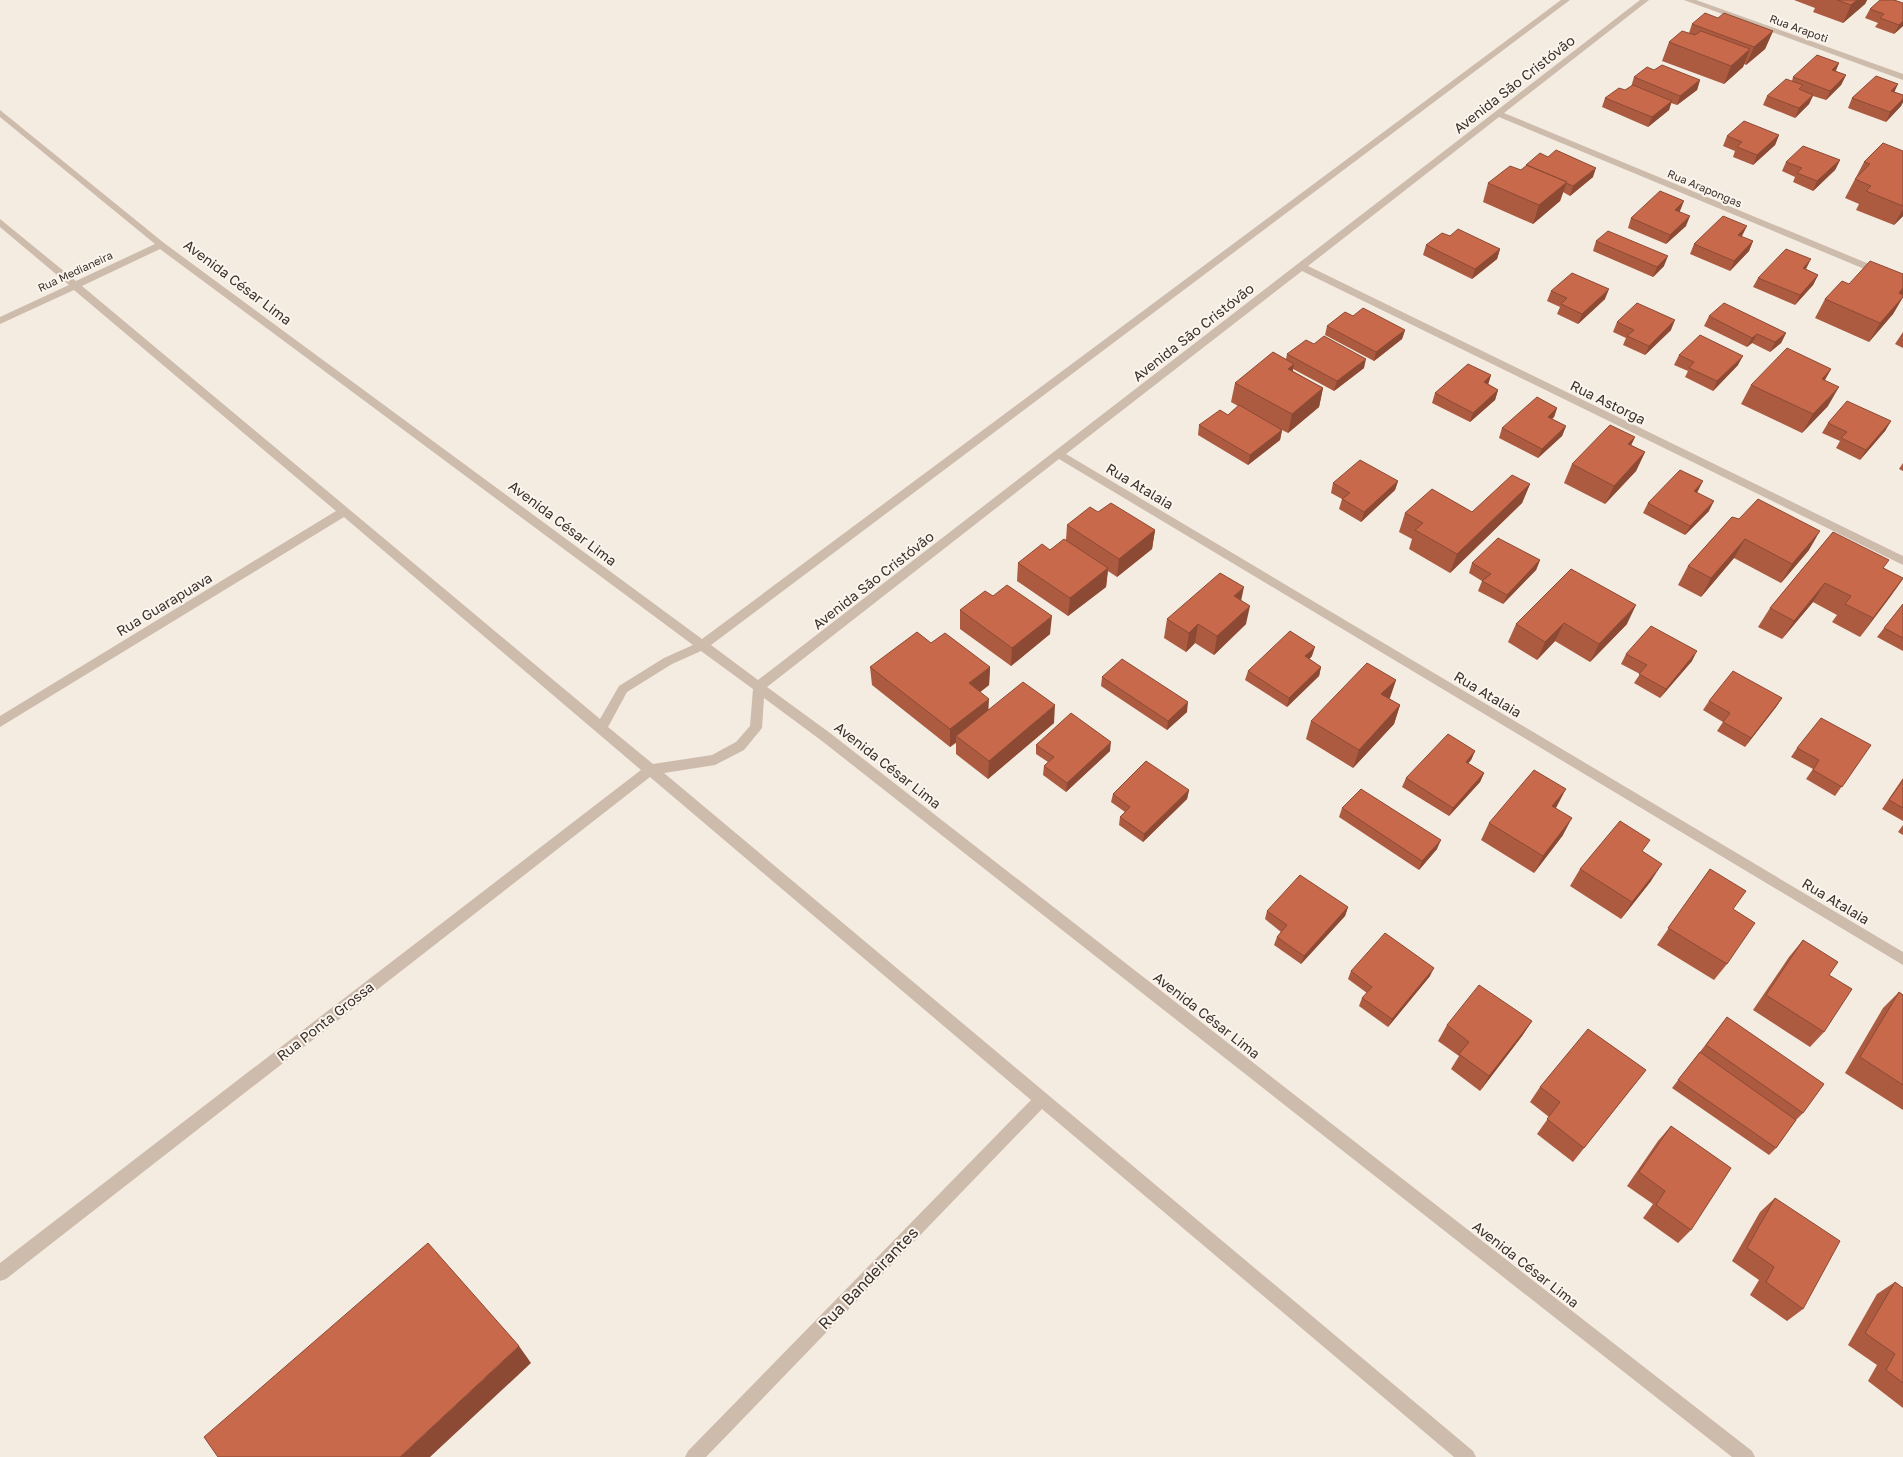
<svg xmlns="http://www.w3.org/2000/svg" width="1903" height="1457" viewBox="0 0 1903 1457" font-family="'Golos Text',sans-serif">
	<rect width="100%" height="100%" fill="#f4ebe1"/>
	<g fill="none" stroke-linecap="round" stroke-linejoin="round">
		<path fill="#cdbbac" fill-rule="evenodd" d="M 1561,0 L 1570,0 L 711,645 L 758,680 L 1640,0 L 1649,0 L 1504,113 L 1903,278 L 1903,285 L 1499,117 L 1308,266 L 1903,556 L 1903,565 L 1302,271 L 1066,454 L 1903,952 L 1903,965 L 1059,459 L 767,687 L 830,733 L 1752,1451 L 1755,1457 L 1732,1457 L 822,741 L 764,698 L 762,728 L 744,750 L 715,765 L 664,773 L 1473,1451 L 1476,1457 L 1454,1457 L 1042,1109 L 706,1457 L 685,1457 L 688,1451 L 1031,1100 L 650,777 L 6,1279 L 0,1281 L 0,1263 L 641,770 L 344,517 L 0,727 L 0,716 L 336,511 L 74,290 L 0,324 L 0,317 L 69,285 L 0,227 L 0,219 L 76,281 L 155,244 L 0,117 L 0,110 L 164,243 L 702,639 ZM 160,249 L 693,645 L 664,658 L 619,686 L 600,719 L 82,286 ZM 701,651 L 753,689 L 750,726 L 736,742 L 712,755 L 653,764 L 608,727 L 627,692 L 672,664 Z
			M 1684,0 L 1696,0 L 1903,74 L 1903,80 Z"/>
	</g>
	<path fill="#ac5a40" d="M 1794,0 L 1867,0 L 1865,4 L 1843,23 L 1813,12 L 1815,8 Z
		M 1880,0 L 1903,26 L 1894,34 L 1875,27 L 1878,23 L 1865,18 L 1870,9 Z
		M 1718,18 L 1773,31 L 1765,49 L 1746,65 L 1744,64 L 1743,67 L 1724,84 L 1662,61 L 1669,42 L 1689,33 L 1692,24 Z
		M 1839,63 L 1835,71 L 1846,75 L 1841,85 L 1826,100 L 1813,96 L 1809,104 L 1795,118 L 1763,105 L 1767,96 L 1792,81 L 1793,77 Z
		M 1654,70 L 1700,80 L 1697,90 L 1677,105 L 1671,103 L 1669,110 L 1648,127 L 1602,107 L 1605,98 L 1625,90 L 1631,87 L 1634,77 Z
		M 1894,92 L 1903,95 L 1903,102 L 1901,106 L 1886,122 L 1848,108 L 1852,98 Z
		M 1779,135 L 1775,145 L 1753,165 L 1733,157 L 1735,151 L 1723,146 L 1727,136 Z
		M 1903,151 L 1903,216 L 1894,225 L 1856,210 L 1859,204 L 1845,198 L 1864,162 Z
		M 1840,160 L 1835,170 L 1813,191 L 1793,182 L 1795,177 L 1782,171 L 1786,162 Z
		M 1526,165 L 1593,177 L 1570,196 L 1563,192 L 1560,201 L 1533,224 L 1483,202 L 1488,183 L 1521,170 L 1526,166 Z
		M 1680,211 L 1680,212 L 1686,226 L 1666,244 L 1628,228 L 1631,218 Z
		M 1450,236 L 1500,249 L 1497,259 L 1472,279 L 1423,255 L 1426,245 Z
		M 1742,236 L 1742,237 L 1753,241 L 1749,251 L 1730,271 L 1690,254 L 1694,244 Z
		M 1596,241 L 1664,266 L 1653,277 L 1593,251 Z
		M 1806,269 L 1818,275 L 1813,285 L 1795,305 L 1753,287 L 1758,278 Z
		M 1903,274 L 1903,297 L 1893,314 L 1869,342 L 1815,318 L 1825,299 L 1849,284 Z
		M 1551,291 L 1605,299 L 1578,324 L 1557,314 L 1560,307 L 1547,301 Z
		M 1353,316 L 1405,330 L 1402,339 L 1374,361 L 1325,335 L 1327,326 Z
		M 1709,316 L 1786,333 L 1781,343 L 1770,352 L 1752,343 L 1747,347 L 1704,326 Z
		M 1617,322 L 1671,330 L 1645,355 L 1623,345 L 1626,338 L 1613,332 Z
		M 1903,332 L 1903,348 L 1895,344 Z
		M 1287,354 L 1364,368 L 1334,391 L 1293,369 L 1293,371 L 1323,388 L 1319,407 L 1288,433 L 1282,430 L 1280,440 L 1248,465 L 1198,435 L 1199,425 L 1228,415 L 1238,406 L 1231,402 L 1235,383 L 1286,359 Z
		M 1679,355 L 1738,365 L 1713,391 L 1685,377 L 1688,371 L 1674,365 Z
		M 1831,369 L 1825,380 L 1828,406 L 1802,433 L 1741,404 L 1751,385 Z
		M 1491,375 L 1488,384 L 1498,390 L 1495,400 L 1470,422 L 1432,403 L 1435,393 Z
		M 1557,408 L 1554,417 L 1552,419 L 1566,426 L 1562,436 L 1538,458 L 1499,438 L 1502,428 Z
		M 1891,421 L 1885,431 L 1860,460 L 1836,448 L 1840,441 L 1822,433 L 1828,423 Z
		M 1635,437 L 1631,445 L 1645,452 L 1636,471 L 1605,504 L 1564,483 L 1572,464 Z
		M 1903,463 L 1903,471 L 1899,469 Z
		M 1398,481 L 1395,490 L 1361,522 L 1339,509 L 1342,499 L 1331,493 L 1333,483 Z
		M 1530,484 L 1522,503 L 1450,573 L 1409,549 L 1412,539 L 1399,532 L 1405,513 L 1472,512 Z
		M 1698,491 L 1697,492 L 1709,511 L 1685,535 L 1643,513 L 1648,503 Z
		M 1732,517 L 1809,550 L 1781,583 L 1734,558 L 1701,597 L 1678,585 L 1688,566 Z
		M 1067,525 L 1155,530 L 1152,549 L 1117,577 L 1108,571 L 1106,587 L 1068,616 L 1017,581 L 1018,563 L 1050,550 L 1066,540 Z
		M 1833,532 L 1884,568 L 1903,579 L 1890,597 L 1860,637 L 1832,622 L 1837,615 L 1813,602 L 1782,639 L 1758,627 L 1770,608 Z
		M 1540,560 L 1536,570 L 1503,604 L 1478,591 L 1482,581 L 1469,573 L 1472,563 Z
		M 1571,569 L 1627,624 L 1590,662 L 1555,641 L 1537,660 L 1508,642 L 1516,624 Z
		M 1241,600 L 1246,624 L 1214,655 L 1195,643 L 1186,652 L 1164,638 L 1167,619 Z
		M 1903,604 L 1903,651 L 1877,637 Z
		M 960,610 L 1050,634 L 1011,666 L 960,629 Z
		M 931,643 L 990,667 L 989,685 L 980,692 L 988,709 L 1054,723 L 988,779 L 956,754 L 956,743 L 950,747 L 872,685 L 870,667 Z
		M 1626,654 L 1692,661 L 1660,698 L 1634,683 L 1640,674 L 1621,664 Z
		M 1312,656 L 1309,659 L 1321,667 L 1319,676 L 1287,707 L 1245,680 L 1248,671 Z
		M 1102,677 L 1187,712 L 1167,730 L 1101,686 Z
		M 1396,680 L 1389,699 L 1400,705 L 1394,724 L 1353,768 L 1306,739 L 1311,721 Z
		M 1782,698 L 1776,707 L 1745,747 L 1717,731 L 1723,722 L 1703,710 L 1709,701 Z
		M 1036,745 L 1110,751 L 1066,792 L 1043,775 L 1044,766 L 1048,762 L 1036,754 Z
		M 1871,745 L 1835,796 L 1806,779 L 1813,769 L 1791,757 L 1797,748 Z
		M 1475,751 L 1471,760 L 1468,763 L 1484,773 L 1480,782 L 1449,816 L 1402,787 L 1406,778 Z
		M 1903,778 L 1903,821 L 1882,809 Z
		M 1189,790 L 1187,799 L 1143,842 L 1119,825 L 1120,817 L 1125,812 L 1111,802 L 1113,794 Z
		M 1557,806 L 1556,808 L 1563,835 L 1534,873 L 1481,840 L 1489,823 Z
		M 1342,808 L 1437,849 L 1419,870 L 1339,817 Z
		M 1903,825 L 1903,835 L 1898,832 Z
		M 1643,852 L 1651,881 L 1621,919 L 1570,886 L 1580,869 Z
		M 1710,869 L 1733,909 L 1727,964 L 1714,980 L 1657,945 Z
		M 1348,907 L 1345,916 L 1301,964 L 1274,945 L 1277,937 L 1281,932 L 1265,919 L 1267,911 Z
		M 1803,940 L 1829,975 L 1824,1032 L 1810,1047 L 1753,1010 L 1789,957 Z
		M 1351,971 L 1430,976 L 1388,1027 L 1359,1006 L 1362,998 L 1367,993 L 1348,979 Z
		M 1899,992 L 1903,995 L 1903,1110 L 1845,1073 L 1883,1008 Z
		M 1727,1017 L 1803,1113 L 1796,1120 L 1776,1148 L 1769,1155 L 1672,1088 Z
		M 1532,1021 L 1522,1036 L 1480,1091 L 1451,1069 L 1459,1056 L 1438,1041 L 1447,1025 Z
		M 1646,1070 L 1573,1162 L 1537,1134 L 1549,1117 L 1530,1102 L 1540,1087 Z
		M 1671,1126 L 1691,1230 L 1678,1243 L 1643,1218 L 1653,1204 L 1627,1186 L 1658,1141 Z
		M 1775,1198 L 1803,1309 L 1787,1321 L 1750,1295 L 1759,1280 L 1732,1261 L 1760,1212 Z
		M 1895,1282 L 1903,1288 L 1903,1408 L 1868,1381 L 1877,1365 L 1848,1345 L 1877,1294 Z"/>
	<path fill="#8c4a34" d="M 1857,0 L 1867,0 L 1865,4 L 1843,23 L 1851,5 Z
		M 1903,21 L 1903,26 L 1894,34 L 1899,25 Z
		M 1773,31 L 1765,49 L 1746,65 L 1754,47 Z
		M 1750,49 L 1743,67 L 1724,84 L 1731,66 Z
		M 1839,63 L 1835,73 L 1832,70 Z
		M 1846,75 L 1841,85 L 1826,100 L 1830,91 Z
		M 1700,80 L 1697,90 L 1677,105 L 1680,96 Z
		M 1898,84 L 1894,93 L 1891,91 Z
		M 1813,95 L 1809,104 L 1795,118 L 1799,108 Z
		M 1903,99 L 1903,102 L 1901,106 L 1886,122 L 1890,112 Z
		M 1672,101 L 1669,110 L 1648,127 L 1652,117 Z
		M 1779,135 L 1775,145 L 1753,165 L 1757,155 Z
		M 1840,160 L 1835,170 L 1813,191 L 1817,181 Z
		M 1596,168 L 1593,177 L 1570,196 L 1573,186 Z
		M 1567,182 L 1560,201 L 1533,224 L 1539,205 Z
		M 1684,201 L 1680,211 L 1671,219 L 1675,210 Z
		M 1903,209 L 1903,216 L 1894,225 Z
		M 1690,216 L 1686,226 L 1666,244 L 1670,235 Z
		M 1747,226 L 1742,236 L 1734,245 L 1738,235 Z
		M 1753,241 L 1749,251 L 1730,271 L 1734,261 Z
		M 1500,249 L 1497,259 L 1472,279 L 1475,269 Z
		M 1668,256 L 1664,266 L 1653,277 L 1657,267 Z
		M 1811,259 L 1806,269 L 1798,278 L 1803,268 Z
		M 1818,275 L 1813,285 L 1795,305 L 1800,295 Z
		M 1903,288 L 1903,294 L 1901,297 L 1899,293 Z
		M 1609,289 L 1605,299 L 1578,324 L 1582,314 Z
		M 1903,297 L 1893,314 L 1869,342 L 1880,323 Z
		M 1675,320 L 1671,330 L 1645,355 L 1649,346 Z
		M 1405,330 L 1402,339 L 1374,361 L 1376,352 Z
		M 1786,333 L 1781,343 L 1770,352 L 1775,342 Z
		M 1757,334 L 1752,343 L 1747,347 L 1752,338 Z
		M 1743,356 L 1738,365 L 1713,391 L 1717,381 Z
		M 1366,359 L 1364,368 L 1334,391 L 1337,381 Z
		M 1294,364 L 1290,383 L 1288,369 Z
		M 1831,369 L 1820,388 L 1822,379 Z
		M 1491,375 L 1488,385 L 1484,382 Z
		M 1839,387 L 1828,406 L 1802,433 L 1813,414 Z
		M 1323,388 L 1319,407 L 1288,433 L 1292,414 Z
		M 1498,390 L 1495,400 L 1470,422 L 1473,413 Z
		M 1557,408 L 1554,417 L 1544,426 L 1548,417 Z
		M 1891,421 L 1885,431 L 1860,460 L 1866,450 Z
		M 1566,426 L 1562,436 L 1538,458 L 1542,449 Z
		M 1282,430 L 1280,440 L 1248,465 L 1250,455 Z
		M 1635,437 L 1626,456 L 1628,444 Z
		M 1645,452 L 1636,471 L 1605,504 L 1614,486 Z
		M 1398,481 L 1395,490 L 1361,522 L 1364,512 Z
		M 1703,481 L 1698,491 L 1689,501 L 1694,491 Z
		M 1530,484 L 1522,503 L 1450,573 L 1457,554 Z
		M 1714,501 L 1709,511 L 1685,535 L 1690,526 Z
		M 1155,530 L 1152,549 L 1117,577 L 1119,559 Z
		M 1820,531 L 1809,550 L 1781,583 L 1792,564 Z
		M 1745,539 L 1734,558 L 1701,597 L 1711,578 Z
		M 1540,560 L 1536,570 L 1503,604 L 1507,595 Z
		M 1108,568 L 1106,587 L 1068,616 L 1070,598 Z
		M 1903,579 L 1890,597 L 1860,637 L 1873,618 Z
		M 1825,583 L 1813,602 L 1782,639 L 1794,621 Z
		M 1244,587 L 1240,606 L 1234,596 Z
		M 1636,605 L 1627,624 L 1590,662 L 1599,644 Z
		M 1250,606 L 1246,624 L 1214,655 L 1217,636 Z
		M 1052,616 L 1050,634 L 1011,666 L 1012,648 Z
		M 1564,623 L 1555,641 L 1537,660 L 1545,642 Z
		M 1198,624 L 1195,643 L 1186,652 L 1189,633 Z
		M 1315,647 L 1312,656 L 1303,666 L 1305,656 Z
		M 1697,651 L 1692,661 L 1660,698 L 1666,689 Z
		M 990,667 L 989,685 L 969,701 L 969,683 Z
		M 1321,667 L 1319,676 L 1287,707 L 1289,698 Z
		M 1396,680 L 1390,698 L 1375,712 L 1381,694 Z
		M 1782,698 L 1776,707 L 1745,747 L 1751,738 Z
		M 989,699 L 988,717 L 956,736 L 956,742 L 950,747 L 950,729 Z
		M 1188,702 L 1187,712 L 1167,730 L 1168,721 Z
		M 1055,705 L 1054,723 L 988,779 L 989,761 Z
		M 1400,705 L 1394,724 L 1353,768 L 1359,750 Z
		M 1111,742 L 1110,751 L 1066,792 L 1067,783 Z
		M 1475,751 L 1471,760 L 1462,771 L 1466,762 Z
		M 1484,773 L 1480,782 L 1449,816 L 1453,808 Z
		M 1566,789 L 1557,806 L 1543,823 L 1552,806 Z
		M 1189,790 L 1187,799 L 1143,842 L 1144,834 Z
		M 1572,818 L 1563,835 L 1534,873 L 1543,856 Z
		M 1441,840 L 1437,849 L 1419,870 L 1422,861 Z
		M 1662,864 L 1651,881 L 1621,919 L 1632,902 Z
		M 1348,907 L 1345,916 L 1301,964 L 1304,956 Z
		M 1434,968 L 1430,976 L 1388,1027 L 1392,1019 Z
		M 1532,1021 L 1522,1036 L 1480,1091 L 1489,1076 Z
		M 519,1346 L 531,1363 L 430,1457 L 400,1457 Z"/>
	<path fill="#c8694b" stroke="#8c4a34" d="M 1837,0 L 1857,0 L 1851,5 Z
		M 1880,0 L 1894,0 L 1903,3 L 1903,21 L 1899,25 L 1880,18 L 1884,14 L 1870,9 Z
		M 1705,13 L 1718,18 L 1724,13 L 1773,31 L 1754,47 L 1692,24 Z
		M 1682,31 L 1695,35 L 1701,31 L 1750,49 L 1731,66 L 1669,42 Z
		M 1817,55 L 1839,63 L 1832,70 L 1846,75 L 1830,91 L 1793,77 Z
		M 1662,65 L 1700,80 L 1680,96 L 1634,77 L 1647,67 L 1654,70 Z
		M 1876,76 L 1898,84 L 1891,91 L 1903,95 L 1903,99 L 1890,112 L 1852,98 Z
		M 1786,79 L 1803,85 L 1799,89 L 1813,95 L 1799,108 L 1767,96 Z
		M 1633,85 L 1672,101 L 1652,117 L 1605,98 L 1619,88 L 1625,90 Z
		M 1744,121 L 1779,135 L 1757,155 L 1737,147 L 1742,142 L 1727,136 Z
		M 1883,143 L 1903,151 L 1903,206 L 1866,191 L 1871,186 L 1855,179 L 1870,164 L 1864,162 Z
		M 1803,146 L 1840,160 L 1817,181 L 1797,173 L 1802,168 L 1786,162 Z
		M 1556,150 L 1596,168 L 1573,186 L 1566,183 L 1567,182 L 1526,165 L 1540,153 L 1548,157 Z
		M 1527,165 L 1567,182 L 1539,205 L 1488,183 L 1510,166 L 1521,170 Z
		M 1660,191 L 1684,201 L 1675,210 L 1690,216 L 1670,235 L 1631,218 Z
		M 1723,216 L 1747,226 L 1738,235 L 1753,241 L 1734,261 L 1694,244 Z
		M 1458,229 L 1500,249 L 1475,269 L 1426,245 L 1442,233 L 1450,236 Z
		M 1608,231 L 1668,256 L 1657,267 L 1596,241 Z
		M 1786,249 L 1811,259 L 1803,268 L 1818,275 L 1800,295 L 1758,278 Z
		M 1870,261 L 1903,274 L 1903,288 L 1899,293 L 1903,295 L 1903,297 L 1880,323 L 1825,299 L 1842,281 L 1849,284 Z
		M 1572,273 L 1609,289 L 1582,314 L 1561,304 L 1567,298 L 1551,291 Z
		M 1637,303 L 1675,320 L 1649,346 L 1627,336 L 1634,330 L 1617,322 Z
		M 1724,303 L 1786,333 L 1775,342 L 1757,334 L 1752,338 L 1709,316 Z
		M 1363,308 L 1405,330 L 1376,352 L 1327,326 L 1345,312 L 1353,316 Z
		M 1700,335 L 1743,356 L 1717,381 L 1689,368 L 1694,362 L 1679,355 Z
		M 1324,336 L 1366,359 L 1337,381 L 1287,354 L 1306,340 L 1314,344 Z
		M 1787,348 L 1831,369 L 1822,379 L 1839,387 L 1813,414 L 1751,385 Z
		M 1273,352 L 1294,364 L 1288,369 L 1323,388 L 1292,414 L 1235,383 Z
		M 1468,364 L 1491,375 L 1484,382 L 1498,390 L 1473,413 L 1435,393 Z
		M 1537,397 L 1557,408 L 1548,417 L 1566,426 L 1542,449 L 1502,428 Z
		M 1847,401 L 1891,421 L 1866,450 L 1841,438 L 1847,432 L 1828,423 Z
		M 1239,405 L 1282,430 L 1250,455 L 1199,425 L 1220,410 L 1228,415 Z
		M 1610,425 L 1635,437 L 1628,444 L 1645,452 L 1614,486 L 1572,464 Z
		M 1360,460 L 1398,481 L 1364,512 L 1342,499 L 1350,493 L 1333,483 Z
		M 1680,470 L 1703,481 L 1694,491 L 1714,501 L 1690,526 L 1648,503 Z
		M 1512,475 L 1530,484 L 1457,554 L 1415,530 L 1423,523 L 1405,513 L 1432,489 L 1472,512 Z
		M 1758,499 L 1820,531 L 1792,564 L 1745,539 L 1711,578 L 1688,566 L 1732,517 L 1739,519 Z
		M 1111,503 L 1155,530 L 1119,559 L 1067,525 L 1090,507 L 1098,512 Z
		M 1833,532 L 1889,560 L 1883,568 L 1903,578 L 1873,618 L 1845,604 L 1851,596 L 1825,583 L 1794,621 L 1770,608 Z
		M 1498,538 L 1540,560 L 1507,595 L 1482,581 L 1491,574 L 1472,563 Z
		M 1064,539 L 1108,568 L 1070,598 L 1018,563 L 1042,544 L 1050,550 Z
		M 1571,569 L 1636,605 L 1599,644 L 1564,623 L 1545,642 L 1516,624 Z
		M 1220,573 L 1244,587 L 1234,596 L 1250,606 L 1217,636 L 1198,624 L 1189,633 L 1167,619 Z
		M 1007,585 L 1052,616 L 1012,648 L 960,610 L 985,591 L 993,596 Z
		M 1903,604 L 1903,638 L 1884,628 Z
		M 1651,626 L 1697,651 L 1666,689 L 1639,674 L 1647,665 L 1626,654 Z
		M 1290,631 L 1315,647 L 1305,656 L 1321,667 L 1289,698 L 1248,671 Z
		M 917,632 L 931,643 L 945,633 L 990,667 L 969,683 L 989,699 L 950,729 L 870,667 Z
		M 1122,659 L 1188,702 L 1168,721 L 1102,677 Z
		M 1367,663 L 1396,680 L 1381,694 L 1400,705 L 1359,750 L 1311,721 Z
		M 1733,671 L 1782,698 L 1751,738 L 1723,722 L 1730,713 L 1709,701 Z
		M 1023,682 L 1055,705 L 989,761 L 956,736 Z
		M 1071,713 L 1111,742 L 1067,783 L 1044,766 L 1054,757 L 1036,745 Z
		M 1821,718 L 1871,745 L 1842,787 L 1813,770 L 1819,760 L 1797,748 Z
		M 1448,734 L 1475,751 L 1466,762 L 1484,773 L 1453,808 L 1406,778 Z
		M 1146,761 L 1189,790 L 1144,834 L 1120,817 L 1130,807 L 1113,794 Z
		M 1534,770 L 1566,789 L 1552,806 L 1572,818 L 1543,856 L 1489,823 Z
		M 1903,780 L 1903,808 L 1889,800 Z
		M 1361,789 L 1441,840 L 1422,861 L 1342,808 Z
		M 1620,821 L 1650,840 L 1642,851 L 1662,864 L 1632,902 L 1580,869 Z
		M 1710,869 L 1746,891 L 1733,909 L 1755,923 L 1727,964 L 1668,928 Z
		M 1300,875 L 1348,907 L 1304,956 L 1277,937 L 1287,925 L 1267,911 Z
		M 1385,933 L 1434,968 L 1392,1019 L 1362,998 L 1372,987 L 1351,971 Z
		M 1803,940 L 1838,962 L 1829,975 L 1852,989 L 1824,1032 L 1766,995 Z
		M 1479,985 L 1532,1021 L 1489,1076 L 1459,1054 L 1469,1042 L 1447,1025 Z
		M 1899,992 L 1903,995 L 1903,1085 L 1860,1057 Z
		M 1727,1017 L 1824,1084 L 1803,1113 L 1706,1045 Z
		M 1588,1029 L 1646,1070 L 1584,1148 L 1547,1119 L 1560,1102 L 1540,1087 Z
		M 1700,1052 L 1796,1120 L 1776,1148 L 1678,1080 Z
		M 1671,1126 L 1731,1168 L 1691,1230 L 1656,1205 L 1665,1191 L 1639,1172 Z
		M 1775,1198 L 1840,1241 L 1803,1309 L 1766,1282 L 1774,1267 L 1747,1248 Z
		M 428,1243 L 519,1346 L 400,1457 L 218,1457 L 204,1437 Z
		M 1895,1282 L 1903,1288 L 1903,1383 L 1886,1370 L 1895,1354 L 1865,1333 Z"/>
	<g text-anchor="middle" dominant-baseline="central" stroke-width="4" stroke-linejoin="round" paint-order="stroke">
		<g font-size="11" fill="#3b302b" stroke="#fbf5ee">
			<text transform="translate(1799 28) rotate(20)">Rua Arapoti</text>
			<text transform="translate(1705 188) rotate(23)">Rua Arapongas</text>
			<text transform="translate(75 271) rotate(-25)">Rua Medianeira</text>
		</g>
		<g font-size="14" fill="#3b302b" stroke="#fbf5ee">
			<text transform="translate(1514 84) rotate(-38)">Avenida São Cristóvão</text>
			<text transform="translate(238 282) rotate(37)">Avenida César Lima</text>
			<text transform="translate(1193 332) rotate(-38)">Avenida São Cristóvão</text>
			<text transform="translate(1608 402) rotate(26)">Rua Astorga</text>
			<text transform="translate(1140 486) rotate(31)">Rua Atalaia</text>
			<text transform="translate(563 523) rotate(37)">Avenida César Lima</text>
			<text transform="translate(873 580) rotate(-38)">Avenida São Cristóvão</text>
			<text transform="translate(164 604) rotate(-31)">Rua Guarapuava</text>
			<text transform="translate(1488 694) rotate(31)">Rua Atalaia</text>
			<text transform="translate(888 765) rotate(38)">Avenida César Lima</text>
			<text transform="translate(1836 901) rotate(31)">Rua Atalaia</text>
			<text transform="translate(1207 1015) rotate(38)">Avenida César Lima</text>
			<text transform="translate(325 1021) rotate(-38)">Rua Ponta Grossa</text>
			<text transform="translate(1526 1264) rotate(38)">Avenida César Lima</text>
		</g>
		<g font-size="16" fill="#3b302b" stroke="#fbf5ee">
			<text transform="translate(868 1278) rotate(-46)">Rua Bandeirantes</text>
		</g>
	</g>
</svg>
